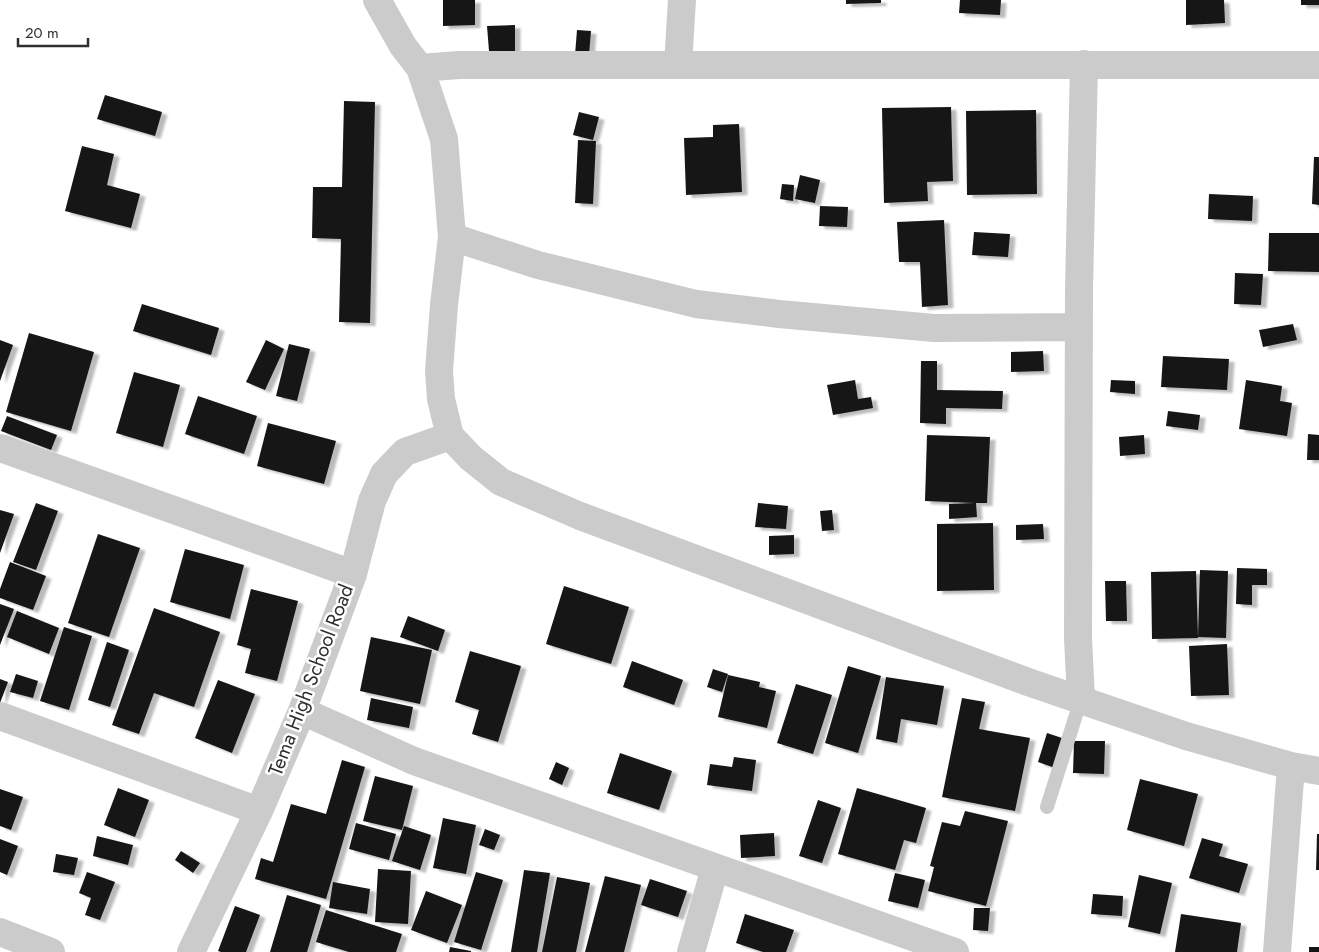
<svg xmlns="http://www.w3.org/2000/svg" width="1319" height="952" viewBox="0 0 1319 952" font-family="Jost,sans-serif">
	<defs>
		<filter id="shadow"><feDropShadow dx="5.5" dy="3" stdDeviation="1" flood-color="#0004"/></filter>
	</defs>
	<rect width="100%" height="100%" fill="#fff"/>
	<path fill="#151515" filter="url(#shadow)" d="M 443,0 L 475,0 L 475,25 L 443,26 Z
		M 846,0 L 881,0 L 881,3 L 846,4 Z
		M 960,0 L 1001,0 L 1000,15 L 959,13 Z
		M 1186,0 L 1224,0 L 1225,23 L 1186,25 Z
		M 1301,0 L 1319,0 L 1319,5 L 1301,5 Z
		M 515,25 L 515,51 L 489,51 L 487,26 Z
		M 577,30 L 591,31 L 589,55 L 575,55 Z
		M 105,95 L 162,112 L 155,136 L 97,119 Z
		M 344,101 L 375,102 L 370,323 L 339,322 L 341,239 L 312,238 L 313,187 L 342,187 Z
		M 951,107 L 953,181 L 927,182 L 928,201 L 884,203 L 882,108 Z
		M 1036,110 L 1037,194 L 967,195 L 966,111 Z
		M 579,112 L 599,117 L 593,140 L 573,135 Z
		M 739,124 L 742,192 L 686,195 L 684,138 L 713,137 L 713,125 Z
		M 578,140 L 596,141 L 593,204 L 575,203 Z
		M 82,146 L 114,154 L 107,185 L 140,194 L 131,228 L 65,211 Z
		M 1314,157 L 1319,157 L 1319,205 L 1312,204 Z
		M 800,175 L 820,180 L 815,203 L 795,199 Z
		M 782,184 L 794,185 L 793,201 L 780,199 Z
		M 1209,194 L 1253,196 L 1252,221 L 1208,219 Z
		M 820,206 L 848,207 L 847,227 L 819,226 Z
		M 944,220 L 948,305 L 922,307 L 920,262 L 899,262 L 897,222 Z
		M 974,232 L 1010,234 L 1008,257 L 972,255 Z
		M 1269,233 L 1319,233 L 1319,272 L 1268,271 Z
		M 1235,273 L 1263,274 L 1261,305 L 1234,304 Z
		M 142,304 L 219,328 L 211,355 L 133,331 Z
		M 1293,324 L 1297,340 L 1263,347 L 1259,330 Z
		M 29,333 L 94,352 L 71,431 L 6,412 Z
		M 0,340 L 13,345 L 0,381 Z
		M 266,340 L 284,349 L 265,390 L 246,382 Z
		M 289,344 L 310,349 L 297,401 L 276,396 Z
		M 1043,351 L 1044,371 L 1011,372 L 1011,352 Z
		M 1163,356 L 1229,359 L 1227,390 L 1161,387 Z
		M 921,361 L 937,361 L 937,390 L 1003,391 L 1002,409 L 946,408 L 946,424 L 920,423 Z
		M 134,372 L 180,385 L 163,447 L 116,433 Z
		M 855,380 L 858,399 L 871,397 L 873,408 L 833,415 L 827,385 Z
		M 1111,380 L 1135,381 L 1135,394 L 1110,392 Z
		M 1246,380 L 1282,386 L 1280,401 L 1292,403 L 1287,436 L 1239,429 Z
		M 198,396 L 257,416 L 244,454 L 185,434 Z
		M 1168,411 L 1200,415 L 1198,430 L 1166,426 Z
		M 7,416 L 57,435 L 51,450 L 1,431 Z
		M 268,423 L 336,441 L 324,484 L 257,466 Z
		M 1308,434 L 1319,435 L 1319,460 L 1307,460 Z
		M 927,435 L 990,437 L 987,503 L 976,503 L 977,517 L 949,519 L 949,504 L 974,503 L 925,501 Z
		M 1144,435 L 1145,454 L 1120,456 L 1119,437 Z
		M 36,503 L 58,511 L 36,570 L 13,562 Z
		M 758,503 L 788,506 L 786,529 L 755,527 Z
		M 0,510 L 14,514 L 0,553 Z
		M 832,510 L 834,530 L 822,531 L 820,511 Z
		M 993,523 L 994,590 L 937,591 L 937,524 Z
		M 1043,524 L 1044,539 L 1016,540 L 1016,525 Z
		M 98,534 L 140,548 L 109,637 L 68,623 Z
		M 794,535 L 794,554 L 769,555 L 769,536 Z
		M 185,549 L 244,565 L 230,619 L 170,602 Z
		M 10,562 L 46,576 L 33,610 L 0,598 L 0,589 Z
		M 1237,568 L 1267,569 L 1267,585 L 1252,585 L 1252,605 L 1236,604 Z
		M 1200,570 L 1228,571 L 1226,638 L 1198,637 Z
		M 1196,571 L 1198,638 L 1152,639 L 1151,572 Z
		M 1105,581 L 1126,581 L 1127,621 L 1106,621 Z
		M 564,586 L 629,607 L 611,664 L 546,644 Z
		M 251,589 L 298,601 L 277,681 L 245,673 L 251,649 L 237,645 Z
		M 0,604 L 14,609 L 0,645 Z
		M 154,608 L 220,632 L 194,707 L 154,693 L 139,734 L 112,725 Z
		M 17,611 L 59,628 L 49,654 L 7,637 Z
		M 408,616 L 445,630 L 438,651 L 400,637 Z
		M 64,627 L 92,636 L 69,710 L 40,701 Z
		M 371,637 L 432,650 L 420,704 L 360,691 Z
		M 107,642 L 129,650 L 110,707 L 88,700 Z
		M 1227,644 L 1229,695 L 1191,696 L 1189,646 Z
		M 470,651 L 521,666 L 498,742 L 472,734 L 479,710 L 455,702 Z
		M 632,661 L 683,680 L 674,705 L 623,687 Z
		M 848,666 L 881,676 L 858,753 L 825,743 Z
		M 713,669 L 728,674 L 722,692 L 707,687 Z
		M 16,674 L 38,681 L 33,698 L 10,692 Z
		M 728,675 L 760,682 L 759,687 L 776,691 L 767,728 L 718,717 Z
		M 886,677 L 944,686 L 937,725 L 901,719 L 897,743 L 876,739 Z
		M 0,679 L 8,682 L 0,703 Z
		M 218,680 L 255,694 L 232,753 L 195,738 Z
		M 796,684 L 832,695 L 813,754 L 777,743 Z
		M 371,698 L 413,707 L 409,728 L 367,720 Z
		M 962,698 L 985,702 L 979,729 L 1030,738 L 1015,811 L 942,797 Z
		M 1047,733 L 1068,740 L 1058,769 L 1038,762 Z
		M 1074,741 L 1105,741 L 1104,774 L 1073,773 Z
		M 620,753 L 672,771 L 659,810 L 607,793 Z
		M 734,757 L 756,760 L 752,791 L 707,785 L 710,764 L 732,767 Z
		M 342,760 L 365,767 L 326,899 L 255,879 L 261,858 L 273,862 L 291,804 L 326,814 Z
		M 556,762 L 569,768 L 562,785 L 549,779 Z
		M 375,776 L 413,786 L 402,830 L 363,821 Z
		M 1140,779 L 1198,794 L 1184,846 L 1127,830 Z
		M 118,788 L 149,800 L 135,837 L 104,825 Z
		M 857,788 L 926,808 L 916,843 L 904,840 L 895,870 L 838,854 Z
		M 0,789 L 23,797 L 11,830 L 0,826 Z
		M 818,800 L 841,808 L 822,863 L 799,856 Z
		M 965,811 L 1008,821 L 986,906 L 928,891 L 934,867 L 930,866 L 942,822 L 960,826 Z
		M 443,818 L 476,825 L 466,874 L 433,868 Z
		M 356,823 L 396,834 L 389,860 L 349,849 Z
		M 404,826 L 431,835 L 420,870 L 392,861 Z
		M 485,829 L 500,835 L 494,850 L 479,845 Z
		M 774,833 L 775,856 L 741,858 L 740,835 Z
		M 1317,834 L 1319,834 L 1319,870 L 1316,870 Z
		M 97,836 L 133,845 L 128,865 L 93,856 Z
		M 1202,838 L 1223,844 L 1219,856 L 1248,864 L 1239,893 L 1189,878 Z
		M 0,839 L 18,846 L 7,875 L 0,872 Z
		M 181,851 L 200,863 L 193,873 L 175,860 Z
		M 56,854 L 78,858 L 74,875 L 53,872 Z
		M 378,869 L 411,871 L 408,924 L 375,922 Z
		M 524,870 L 550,873 L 537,952 L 511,952 Z
		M 87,872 L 115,882 L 100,920 L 85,915 L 91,898 L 79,893 Z
		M 476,872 L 503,880 L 481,950 L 454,942 Z
		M 895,873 L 925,880 L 918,908 L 888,901 Z
		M 1139,875 L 1172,883 L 1160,934 L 1128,927 Z
		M 605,876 L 641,885 L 624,952 L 585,952 Z
		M 557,877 L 590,883 L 576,952 L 542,952 Z
		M 650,879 L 687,891 L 678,917 L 641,905 Z
		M 333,882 L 370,889 L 367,914 L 329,908 Z
		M 426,891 L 462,905 L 447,943 L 411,930 Z
		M 1093,894 L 1123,896 L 1122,916 L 1091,914 Z
		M 287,895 L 321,905 L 307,952 L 270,952 Z
		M 235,906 L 260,915 L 246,952 L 221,952 L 218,951 Z
		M 974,908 L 990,908 L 988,931 L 973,930 Z
		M 326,910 L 402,934 L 396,952 L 349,952 L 316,942 Z
		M 745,914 L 794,930 L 786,952 L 763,952 L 736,943 Z
		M 1181,914 L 1241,923 L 1237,952 L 1175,952 Z
		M 450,947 L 471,951 L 471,952 L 449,952 Z
		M 1309,947 L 1319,947 L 1319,952 L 1309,952 Z"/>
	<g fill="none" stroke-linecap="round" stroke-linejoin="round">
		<path stroke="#cbcbcb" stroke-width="14" d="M 1047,807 L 1081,699"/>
		<path stroke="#cbcbcb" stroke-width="28" d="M 377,0 L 403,46 L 420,68 L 444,139 L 452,237 L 444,305 L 439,371 L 441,399 L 450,436 L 471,458 L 501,482 L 580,516 L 1028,682 L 1186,736 L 1291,766 L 1319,771
			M 678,65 L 682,0
			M 420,68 L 459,65 L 1319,65
			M 452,237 L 538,265 L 696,304 L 779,314 L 934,328 L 1079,327
			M 0,448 L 353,574
			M 1081,699 L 1078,638 L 1079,289 L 1084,64
			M 302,711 L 414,761 L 955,952
			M 0,716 L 259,811
			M 0,932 L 51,952
			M 191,952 L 259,811 L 302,711 L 353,574 L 372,501 L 384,474 L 405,452 L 450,436
			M 691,952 L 715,868
			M 1277,952 L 1291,766"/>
	</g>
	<g text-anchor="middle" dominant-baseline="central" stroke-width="5" stroke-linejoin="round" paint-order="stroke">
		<g font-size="20" fill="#2e2e2e" stroke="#fff">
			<text transform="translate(311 680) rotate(-69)">Tema High School Road</text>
		</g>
	</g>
	<path d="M18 38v8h70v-8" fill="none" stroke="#2e2e2e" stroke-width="2.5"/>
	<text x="25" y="38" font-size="15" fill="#2e2e2e" stroke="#ffffff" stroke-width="4" paint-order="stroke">20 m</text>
</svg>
